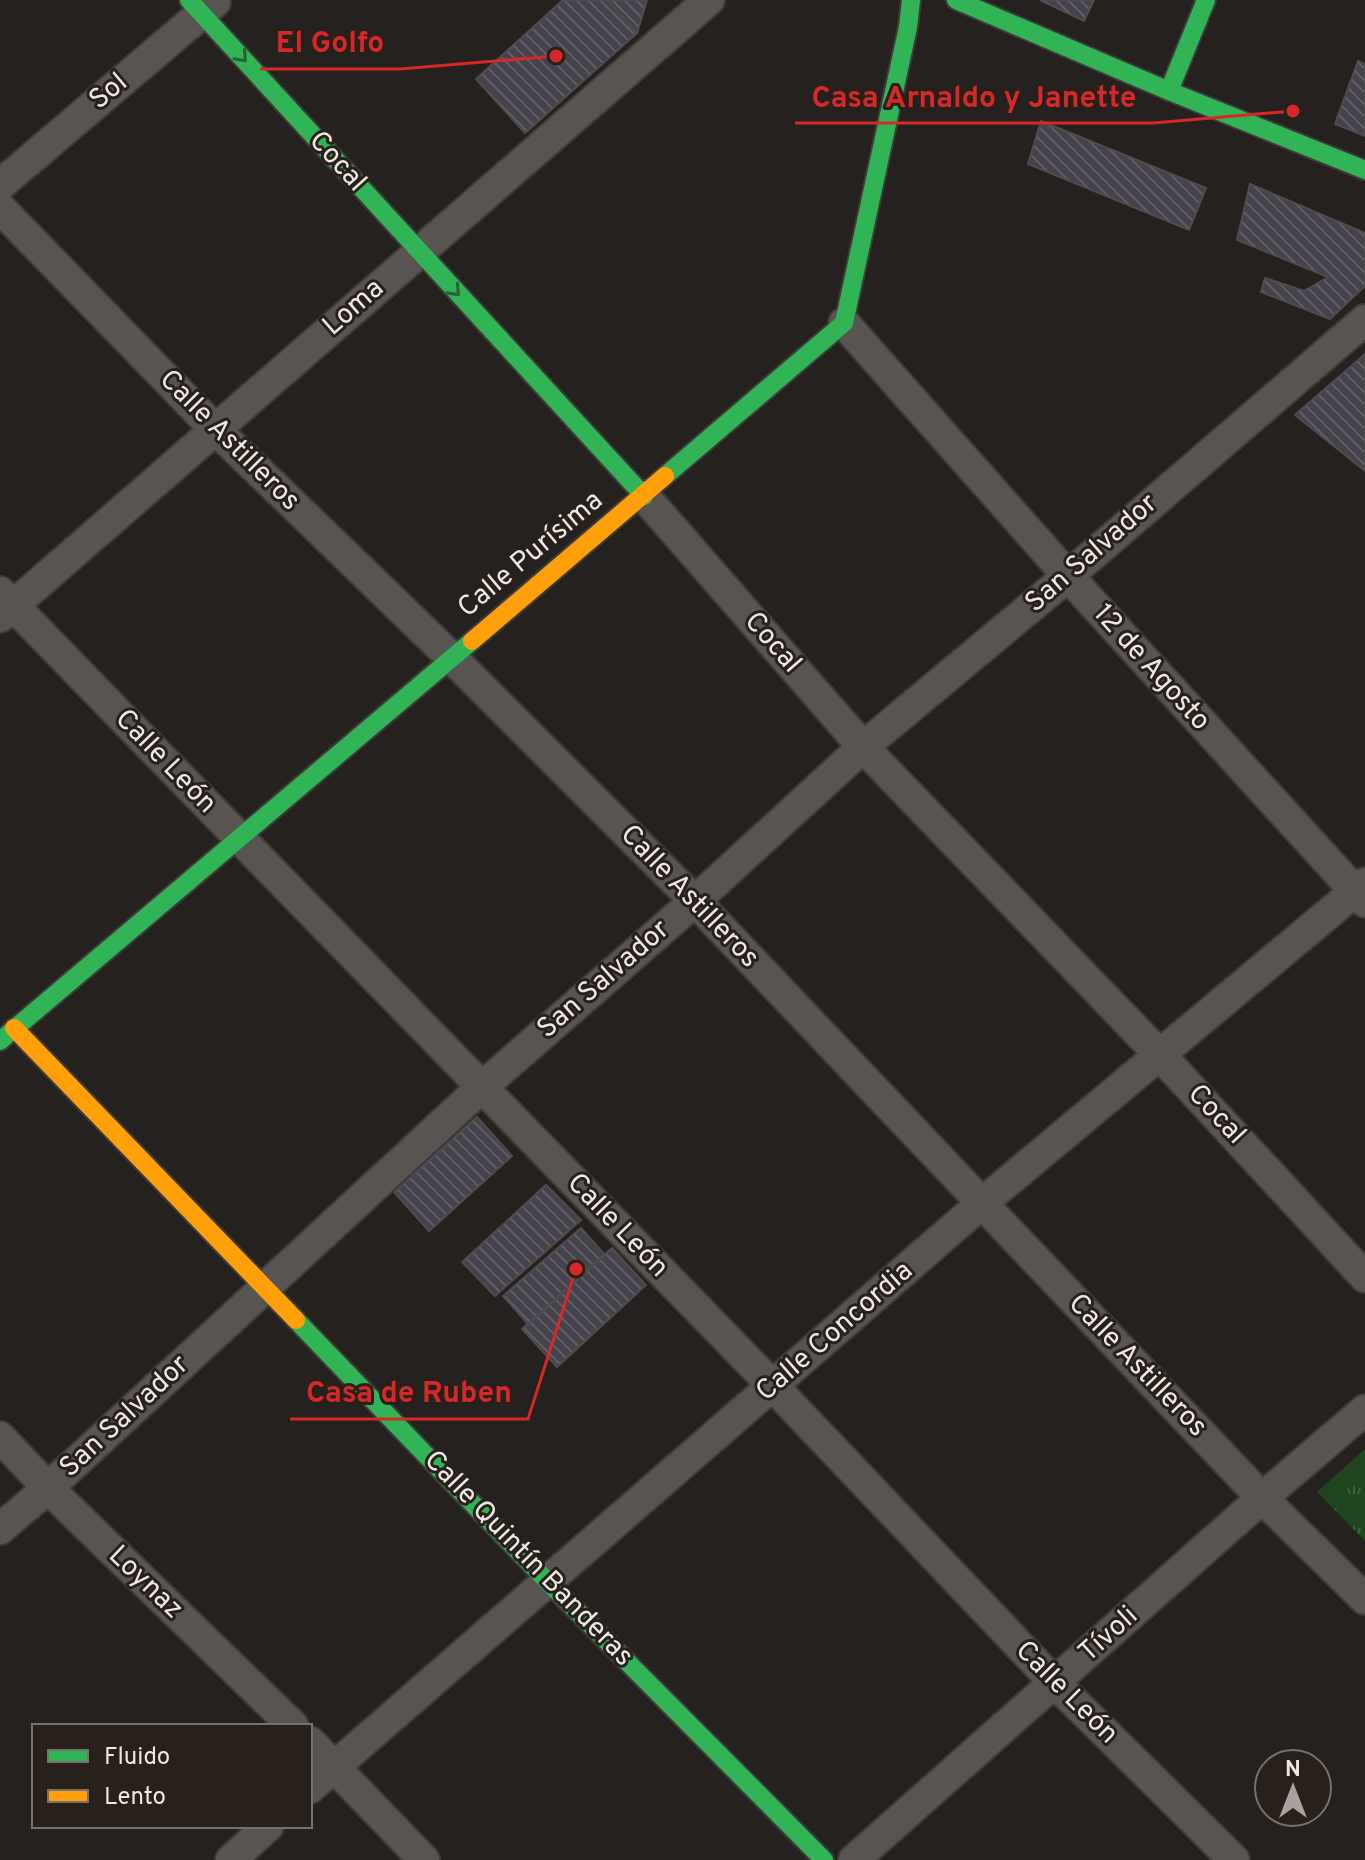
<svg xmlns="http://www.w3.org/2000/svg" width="1365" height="1860" viewBox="0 0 1365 1860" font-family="Overpass,sans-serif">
	<defs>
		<pattern id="grass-tufts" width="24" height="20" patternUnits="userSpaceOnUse" patternTransform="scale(2)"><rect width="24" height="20" fill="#1f441e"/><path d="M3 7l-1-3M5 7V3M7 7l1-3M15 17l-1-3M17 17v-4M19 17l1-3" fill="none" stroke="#405f3f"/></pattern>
		<pattern id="building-back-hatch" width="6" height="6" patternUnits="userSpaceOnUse" patternTransform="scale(2)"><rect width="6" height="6" fill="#45424c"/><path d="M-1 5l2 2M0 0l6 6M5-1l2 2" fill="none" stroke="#605d66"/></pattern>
	</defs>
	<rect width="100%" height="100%" fill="#25211e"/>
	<path fill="url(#grass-tufts)" d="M 1365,1449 L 1365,1541 L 1317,1492 Z"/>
	<path fill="url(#building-back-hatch)" stroke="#4e4c4d" stroke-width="2" d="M 563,0 L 607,0 L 637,33 L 525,133 L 476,79 Z
		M 607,0 L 647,0 L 637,33 Z
		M 1040,0 L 1094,0 L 1084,21 Z
		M 1358,61 L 1365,64 L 1365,136 L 1335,124 Z
		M 1041,121 L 1206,188 L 1189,230 L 1028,164 Z
		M 1250,184 L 1365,233 L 1365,286 L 1330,319 L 1261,292 L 1265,278 L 1304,291 L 1328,277 L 1237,240 Z
		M 1365,354 L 1365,471 L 1295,415 Z
		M 477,1117 L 512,1156 L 429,1231 L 394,1192 Z
		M 546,1185 L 581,1220 L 495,1296 L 462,1262 Z
		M 581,1228 L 605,1255 L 528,1324 L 503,1296 Z
		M 612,1248 L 646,1285 L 557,1367 L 522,1329 Z"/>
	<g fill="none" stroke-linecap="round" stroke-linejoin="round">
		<defs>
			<path id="street" d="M 0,185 L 215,2
				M 0,208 L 214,428 L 452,658 L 695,901 L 1262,1498 L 1365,1599
				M 844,323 L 1068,576 L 1365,902
				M 644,496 L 863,747 L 1160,1055 L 1365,1277
				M 0,592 L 773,1386 L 1055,1683 L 1234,1860
				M 0,617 L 709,0
				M 0,1437 L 48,1488 L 293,1726
				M 0,1529 L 48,1488 L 482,1087 L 695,901 L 863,747 L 1068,576 L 1365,320
				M 310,1742 L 424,1860
				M 310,1788 L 982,1203 L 1365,883
				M 231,1860 L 268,1826
				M 854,1860 L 1262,1498 L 1365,1410"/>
			<path id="fast" d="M 189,0 L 644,496
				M 956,0 L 1169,91 L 1365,170
				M 1169,91 L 1206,0
				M 665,476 L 844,323 L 908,27 L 911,0
				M 0,1041 L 472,641
				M 296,1320 L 548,1582 L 824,1860"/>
			<path id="slow" d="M 472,641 L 665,476
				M 14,1028 L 296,1320"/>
		</defs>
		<use href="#street" stroke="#3e3b39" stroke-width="34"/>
		<use href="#fast" stroke="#3e3b39" stroke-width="22"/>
		<use href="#slow" stroke="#3e3b39" stroke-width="22"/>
		<use href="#street" stroke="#575451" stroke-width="30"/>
		<use href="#fast" stroke="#30b455" stroke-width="18"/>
		<use href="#slow" stroke="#ff9f0a" stroke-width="18"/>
	</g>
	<defs><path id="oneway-chevron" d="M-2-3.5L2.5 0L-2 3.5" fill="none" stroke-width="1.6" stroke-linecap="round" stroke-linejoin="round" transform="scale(2)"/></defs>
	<g stroke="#2c6335">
		<use href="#oneway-chevron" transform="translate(242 57) rotate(48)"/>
		<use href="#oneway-chevron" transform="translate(455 291) rotate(47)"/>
	</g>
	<g text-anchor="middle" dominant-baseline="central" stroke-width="6" stroke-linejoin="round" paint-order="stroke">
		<g font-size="28" fill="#ede8e5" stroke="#28201b">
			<text transform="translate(109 92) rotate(-40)">Sol</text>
			<text transform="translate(337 162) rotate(48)">Cocal</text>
			<text transform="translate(354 308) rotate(-41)">Loma</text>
			<text transform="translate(229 441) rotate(45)">Calle Astilleros</text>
			<text transform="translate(1092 554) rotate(-41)">San Salvador</text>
			<text transform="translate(531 555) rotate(-40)">Calle Purísima</text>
			<text transform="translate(772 643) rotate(49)">Cocal</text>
			<text transform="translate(1151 668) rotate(48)">12 de Agosto</text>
			<text transform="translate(165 762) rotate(46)">Calle León</text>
			<text transform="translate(689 897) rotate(46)">Calle Astilleros</text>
			<text transform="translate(604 980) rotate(-41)">San Salvador</text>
			<text transform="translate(1216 1115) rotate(47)">Cocal</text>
			<text transform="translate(617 1226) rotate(46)">Calle León</text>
			<text transform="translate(835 1332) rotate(-41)">Calle Concordia</text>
			<text transform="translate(1137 1366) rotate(46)">Calle Astilleros</text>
			<text transform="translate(125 1417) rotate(-43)">San Salvador</text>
			<text transform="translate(528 1559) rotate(46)">Calle Quintín Banderas</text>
			<text transform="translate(145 1583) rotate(44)">Loynaz</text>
			<text transform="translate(1109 1635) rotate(-42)">Tívoli</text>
			<text transform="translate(1066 1693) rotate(45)">Calle León</text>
		</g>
	</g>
	<path fill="none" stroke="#d62828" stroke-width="3" d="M556 56L400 69H260M1293 111L1153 123H795M576 1269L528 1419H290"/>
	<g fill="#d62828" stroke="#28201b" stroke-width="3">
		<circle cx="556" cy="56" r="8"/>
		<circle cx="1293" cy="111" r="8"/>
		<circle cx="576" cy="1269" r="8"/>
	</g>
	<g font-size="30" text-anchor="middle" font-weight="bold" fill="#d62828" stroke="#28201b" stroke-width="6" stroke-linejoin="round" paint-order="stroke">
		<text x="330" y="52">El Golfo</text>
		<text x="974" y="107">Casa Arnaldo y Janette</text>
		<text x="409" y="1402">Casa de Ruben</text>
	</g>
	<rect x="32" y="1724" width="280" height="104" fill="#28201b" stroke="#77706c" stroke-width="2"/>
	<rect x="48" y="1750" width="40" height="12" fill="#30b455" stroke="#77706c" stroke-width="2"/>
	<text x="104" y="1764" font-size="24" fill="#ede8e5">Fluido</text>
	<rect x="48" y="1790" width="40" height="12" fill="#ff9f0a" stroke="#77706c" stroke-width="2"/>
	<text x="104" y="1804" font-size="24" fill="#ede8e5">Lento</text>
	<g transform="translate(1293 1788)"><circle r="38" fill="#28201b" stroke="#77706c" stroke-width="2"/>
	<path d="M0-6L14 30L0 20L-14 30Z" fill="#a7a29f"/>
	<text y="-12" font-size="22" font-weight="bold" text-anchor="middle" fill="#ede8e5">N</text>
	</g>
</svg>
